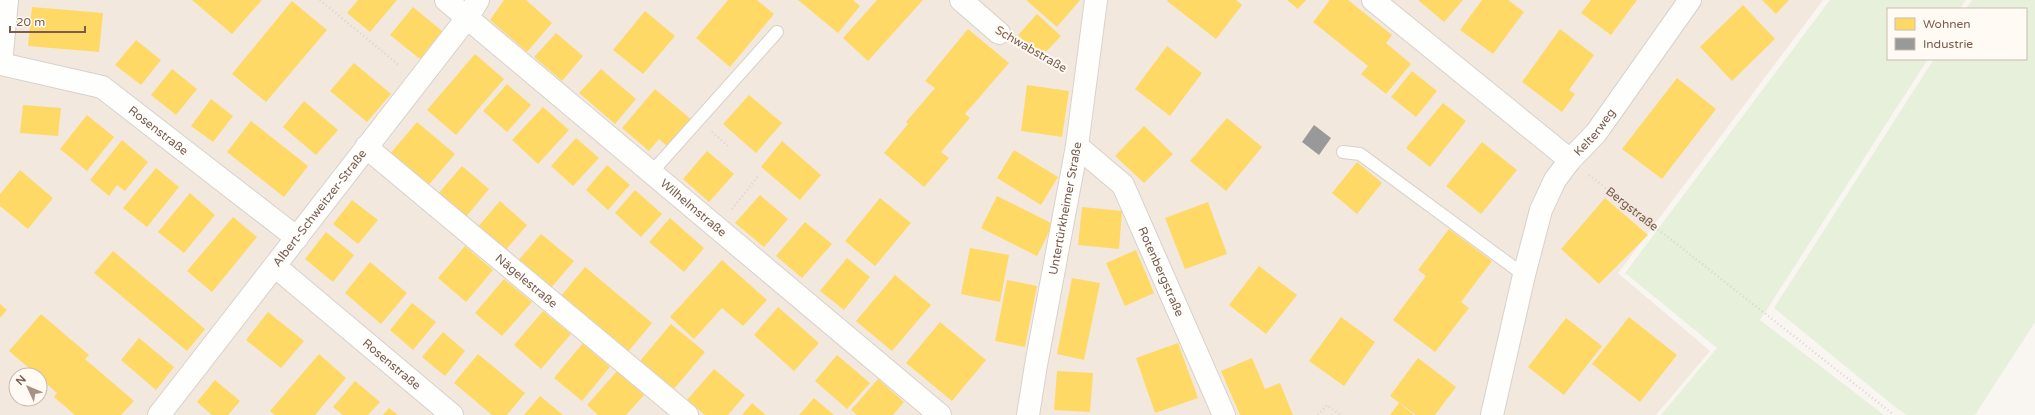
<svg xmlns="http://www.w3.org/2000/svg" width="2035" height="415" viewBox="0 0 2035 415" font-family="'Varela Round',sans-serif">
	<rect width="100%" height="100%" fill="#f9f5f0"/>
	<path fill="#f2e8de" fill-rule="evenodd" d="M 0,0 L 1823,0 L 1618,273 L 1710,351 L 1656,415 L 0,415 ZM 16,375 L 40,375 L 40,399 L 16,399 Z"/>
	<path fill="#e7f0db" d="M 1830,0 L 1966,0 L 1960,9 L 1888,9 L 1888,59 L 1928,59 L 1760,320 L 1884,415 L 1661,415 L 1717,348 L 1625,273 Z
		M 1972,0 L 2035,0 L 2035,322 L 1975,415 L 1907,415 L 1894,406 L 1774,308 L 1934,59 L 2026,59 L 2026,9 L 1966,9 Z"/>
	<path fill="#ffd966" d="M 192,0 L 262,0 L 232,34 Z
		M 358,0 L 397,0 L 370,32 L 347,13 Z
		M 504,0 L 526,0 L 552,23 L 527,52 L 490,20 Z
		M 728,0 L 757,0 L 774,14 L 730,67 L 696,38 Z
		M 798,0 L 853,0 L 860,6 L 838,33 Z
		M 877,0 L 923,0 L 868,61 L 843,38 Z
		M 1026,0 L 1080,0 L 1057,27 Z
		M 1168,0 L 1236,0 L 1242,5 L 1216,39 L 1167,1 Z
		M 1287,0 L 1306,0 L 1298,9 Z
		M 1330,0 L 1348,0 L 1392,35 L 1386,43 L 1411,64 L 1386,94 L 1361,74 L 1368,66 L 1313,22 Z
		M 1418,0 L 1463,0 L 1444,22 Z
		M 1482,0 L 1508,0 L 1524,12 L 1493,54 L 1460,30 Z
		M 1591,0 L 1637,0 L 1611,35 L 1581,13 Z
		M 1762,0 L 1789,0 L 1776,14 Z
		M 292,1 L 327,30 L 266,102 L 232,74 Z
		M 1743,5 L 1775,39 L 1732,81 L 1700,47 Z
		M 32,7 L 103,13 L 99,52 L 28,46 Z
		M 413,7 L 442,31 L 420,59 L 390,35 Z
		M 645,11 L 675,36 L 643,74 L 613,50 Z
		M 1037,14 L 1061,36 L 1041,57 L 1018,35 Z
		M 968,29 L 1009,63 L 965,114 L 970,118 L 941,152 L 949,158 L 924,187 L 884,153 L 908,124 L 906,122 L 935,88 L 925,81 Z
		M 1560,29 L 1594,55 L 1569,90 L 1575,94 L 1562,112 L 1522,82 Z
		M 556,33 L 583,56 L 562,81 L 534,57 Z
		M 136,40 L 161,60 L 141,85 L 115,65 Z
		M 1167,46 L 1202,73 L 1170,116 L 1135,89 Z
		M 475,54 L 504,79 L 456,135 L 427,110 Z
		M 354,63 L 391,94 L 367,122 L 330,91 Z
		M 172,69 L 197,89 L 176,115 L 151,95 Z
		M 601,69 L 636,99 L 615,124 L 579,93 Z
		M 1412,71 L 1437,91 L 1416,117 L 1391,97 Z
		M 1677,78 L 1716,109 L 1662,179 L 1622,149 Z
		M 507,84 L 531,105 L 507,132 L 483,111 Z
		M 1027,85 L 1069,91 L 1062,137 L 1021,131 Z
		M 655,89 L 693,121 L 670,149 L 659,139 L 649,151 L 622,128 Z
		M 749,95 L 782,123 L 756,153 L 723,124 Z
		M 211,99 L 233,116 L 213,142 L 191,126 Z
		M 304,101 L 338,130 L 316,155 L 283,127 Z
		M 1443,103 L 1466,121 L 1430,167 L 1406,148 Z
		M 23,105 L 61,108 L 58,136 L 20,133 Z
		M 543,107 L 569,130 L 538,164 L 512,140 Z
		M 87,115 L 114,137 L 87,171 L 60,149 Z
		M 1227,118 L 1262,147 L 1226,191 L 1190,161 Z
		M 251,121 L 308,166 L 284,197 L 227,152 Z
		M 417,122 L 455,154 L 427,187 L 389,155 Z
		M 1144,126 L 1173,154 L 1144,183 L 1115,156 Z
		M 576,138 L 599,158 L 573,186 L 551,166 Z
		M 122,140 L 148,162 L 125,191 L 117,185 L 109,196 L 90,180 Z
		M 782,141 L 821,175 L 800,200 L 761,167 Z
		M 1482,142 L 1517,170 L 1481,214 L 1446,186 Z
		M 1014,150 L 1058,177 L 1041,205 L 997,178 Z
		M 707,151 L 734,174 L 709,202 L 683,179 Z
		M 1357,162 L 1382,183 L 1357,214 L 1332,193 Z
		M 607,165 L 630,185 L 608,210 L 586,190 Z
		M 462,166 L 489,189 L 465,218 L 437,195 Z
		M 156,168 L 179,187 L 147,227 L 123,208 Z
		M 20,170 L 53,198 L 28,229 L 0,206 L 0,194 Z
		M 635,190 L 662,214 L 641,237 L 615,213 Z
		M 190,193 L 215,215 L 184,253 L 158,232 Z
		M 760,195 L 788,219 L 764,247 L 735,223 Z
		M 997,196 L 1053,224 L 1037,256 L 981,228 Z
		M 880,198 L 911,223 L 875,266 L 845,241 Z
		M 1605,198 L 1648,235 L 1599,284 L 1561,249 Z
		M 352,200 L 378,220 L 358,244 L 333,224 Z
		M 500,201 L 527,225 L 505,251 L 477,228 Z
		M 1208,202 L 1227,254 L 1185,269 L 1165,218 Z
		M 1082,207 L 1122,211 L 1119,249 L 1078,245 Z
		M 233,217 L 257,237 L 212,292 L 187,271 Z
		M 670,218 L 704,248 L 684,272 L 649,242 Z
		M 805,222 L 832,244 L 802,278 L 776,256 Z
		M 1449,229 L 1492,261 L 1461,302 L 1469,308 L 1435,352 L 1393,320 L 1426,276 L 1418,270 Z
		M 326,232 L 354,255 L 333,282 L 305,259 Z
		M 541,234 L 574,261 L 550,289 L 518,261 Z
		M 465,246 L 493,270 L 466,302 L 438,278 Z
		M 970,248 L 1009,255 L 1000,302 L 961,294 Z
		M 1136,250 L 1154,293 L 1125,306 L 1106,263 Z
		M 113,251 L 205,329 L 187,351 L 94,273 Z
		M 847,258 L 870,277 L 844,310 L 820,291 Z
		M 722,260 L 767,300 L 743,326 L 722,308 L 694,339 L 670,317 Z
		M 370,262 L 407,293 L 381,324 L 345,293 Z
		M 1259,266 L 1297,295 L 1266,334 L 1229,305 Z
		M 585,267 L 652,323 L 627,353 L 561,296 Z
		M 895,275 L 931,305 L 892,351 L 856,321 Z
		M 1072,278 L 1100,283 L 1084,360 L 1057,354 Z
		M 504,279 L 532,302 L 502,336 L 475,313 Z
		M 1007,280 L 1037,286 L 1025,347 L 995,341 Z
		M 412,303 L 436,322 L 413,350 L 390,330 Z
		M 0,304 L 7,310 L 0,318 Z
		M 778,307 L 819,343 L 794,371 L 754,335 Z
		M 543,311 L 571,334 L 541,369 L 514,345 Z
		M 268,312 L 304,341 L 281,368 L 246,340 Z
		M 41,314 L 89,355 L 85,359 L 134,401 L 121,415 L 75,415 L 54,397 L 57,393 L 40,378 L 40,375 L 37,375 L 9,351 Z
		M 1341,317 L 1375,342 L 1344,386 L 1309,361 Z
		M 1629,317 L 1677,355 L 1640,402 L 1592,364 Z
		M 1566,318 L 1602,346 L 1564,395 L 1528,367 Z
		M 940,322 L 986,360 L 952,401 L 906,363 Z
		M 671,324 L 705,352 L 674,389 L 640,361 Z
		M 443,332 L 465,351 L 445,376 L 422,357 Z
		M 139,338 L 174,367 L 156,390 L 121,360 Z
		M 583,343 L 610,367 L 582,401 L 554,378 Z
		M 1178,343 L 1198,398 L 1155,413 L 1136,358 Z
		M 319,354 L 346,378 L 315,415 L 275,415 L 270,411 Z
		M 478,354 L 525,393 L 507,415 L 492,415 L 454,383 Z
		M 837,355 L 870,383 L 847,409 L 815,381 Z
		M 1252,358 L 1265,389 L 1280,383 L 1293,415 L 1240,415 L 1221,371 Z
		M 1418,358 L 1456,387 L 1435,415 L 1416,415 L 1390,396 Z
		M 714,369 L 745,395 L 728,415 L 705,415 L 687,400 Z
		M 617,371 L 644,395 L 626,415 L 598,415 L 587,405 Z
		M 1057,371 L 1093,373 L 1090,412 L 1054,410 Z
		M 878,379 L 904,402 L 893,415 L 857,415 L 851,410 Z
		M 215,380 L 240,401 L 228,415 L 212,415 L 197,402 Z
		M 355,381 L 380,402 L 368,415 L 343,415 L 333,407 Z
		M 540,396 L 563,415 L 524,415 Z
		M 814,398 L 834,415 L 799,415 Z
		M 752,403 L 766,415 L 742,415 Z
		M 1399,403 L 1414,415 L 1390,415 Z
		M 389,408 L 398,415 L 383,415 Z"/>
	<path fill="#999" d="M 1314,125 L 1331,138 L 1319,155 L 1302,142 Z"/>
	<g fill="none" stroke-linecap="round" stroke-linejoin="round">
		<defs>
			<path id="lane" d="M 1343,152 L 1360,154 L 1524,275
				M 651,173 L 777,32"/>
			<g id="street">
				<path id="s2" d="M 7,0 L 1,64 L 102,87 L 297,238"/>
				<path id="s3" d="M 446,0 L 940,415"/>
				<path d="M 961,0 L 999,33"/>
				<path d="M 1373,0 L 1570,160"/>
				<path id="s4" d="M 1077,146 L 1123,185 L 1224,415"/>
				<path id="s5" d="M 366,147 L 687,415"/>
				<path id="s6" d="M 276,267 L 452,415"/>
				<path id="s7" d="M 159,415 L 467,18 L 478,0"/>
				<path id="s8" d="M 1492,415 L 1524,275 L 1541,210 L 1555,180 L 1570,160 L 1596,133 L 1690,0"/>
			</g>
			<g id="secondary">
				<path id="s9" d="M 1028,415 L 1036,365 L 1077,146 L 1096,0"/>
			</g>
		</defs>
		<use href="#lane" stroke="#d7d1cb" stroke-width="14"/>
		<use href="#street" stroke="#d7d1cb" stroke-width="24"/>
		<use href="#secondary" stroke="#d9d2cb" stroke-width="24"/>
		<g stroke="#dcd5d0" stroke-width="2.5" stroke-dasharray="1 3" stroke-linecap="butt">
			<path d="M 320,0 L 400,66"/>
			<path d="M 1019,44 L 1064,68"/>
			<path d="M 712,132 L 728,146"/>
			<path id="s1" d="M 1589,175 L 1894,415"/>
			<path d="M 732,209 L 759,175"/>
			<path d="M 1318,415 L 1327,405 L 1340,415"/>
		</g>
		<use href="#lane" stroke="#fefefd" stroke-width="12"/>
		<use href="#street" stroke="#fefefd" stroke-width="22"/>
		<use href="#secondary" stroke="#fefefd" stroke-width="22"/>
	</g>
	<g text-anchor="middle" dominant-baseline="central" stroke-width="4" stroke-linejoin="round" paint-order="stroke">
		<g font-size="12" fill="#7a5c4d" stroke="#fffaf3">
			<text transform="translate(1031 49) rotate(30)">Schwabstraße</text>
			<text stroke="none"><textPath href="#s2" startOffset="239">Rosenstraße</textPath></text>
			<text stroke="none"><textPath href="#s8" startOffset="306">Kelterweg</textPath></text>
			<text stroke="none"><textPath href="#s7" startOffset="262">Albert-Schweitzer-Straße</textPath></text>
			<text stroke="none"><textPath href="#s3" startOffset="323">Wilhelmstraße</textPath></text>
			<text stroke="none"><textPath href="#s9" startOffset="210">Untertürkheimer Straße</textPath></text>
			<text stroke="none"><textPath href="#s1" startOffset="55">Bergstraße</textPath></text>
			<text stroke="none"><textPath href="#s4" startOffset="155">Rotenbergstraße</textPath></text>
			<text stroke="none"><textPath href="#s5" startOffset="209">Nägelestraße</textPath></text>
			<text stroke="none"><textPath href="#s6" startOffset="151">Rosenstraße</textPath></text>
		</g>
	</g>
	<rect x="1887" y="8" width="140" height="52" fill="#fffaf3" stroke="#cabbb1"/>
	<rect x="1895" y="18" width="20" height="12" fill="#ffd966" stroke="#cabbb1"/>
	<text x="1923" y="28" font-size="12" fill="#7a5c4d">Wohnen</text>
	<rect x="1895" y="38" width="20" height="12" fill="#999999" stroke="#cabbb1"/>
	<text x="1923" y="48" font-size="12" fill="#7a5c4d">Industrie</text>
	<g transform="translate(28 387) rotate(314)"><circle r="19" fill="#fffaf3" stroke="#cabbb1"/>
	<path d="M0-3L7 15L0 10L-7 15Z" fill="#a69286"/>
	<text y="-6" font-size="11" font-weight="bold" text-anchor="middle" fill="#7a5c4d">N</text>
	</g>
	<path d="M10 26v6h75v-6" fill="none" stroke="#7a5c4d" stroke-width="2"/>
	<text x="16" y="26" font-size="12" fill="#7a5c4d" stroke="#fffaf3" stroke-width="3" paint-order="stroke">20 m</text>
</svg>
